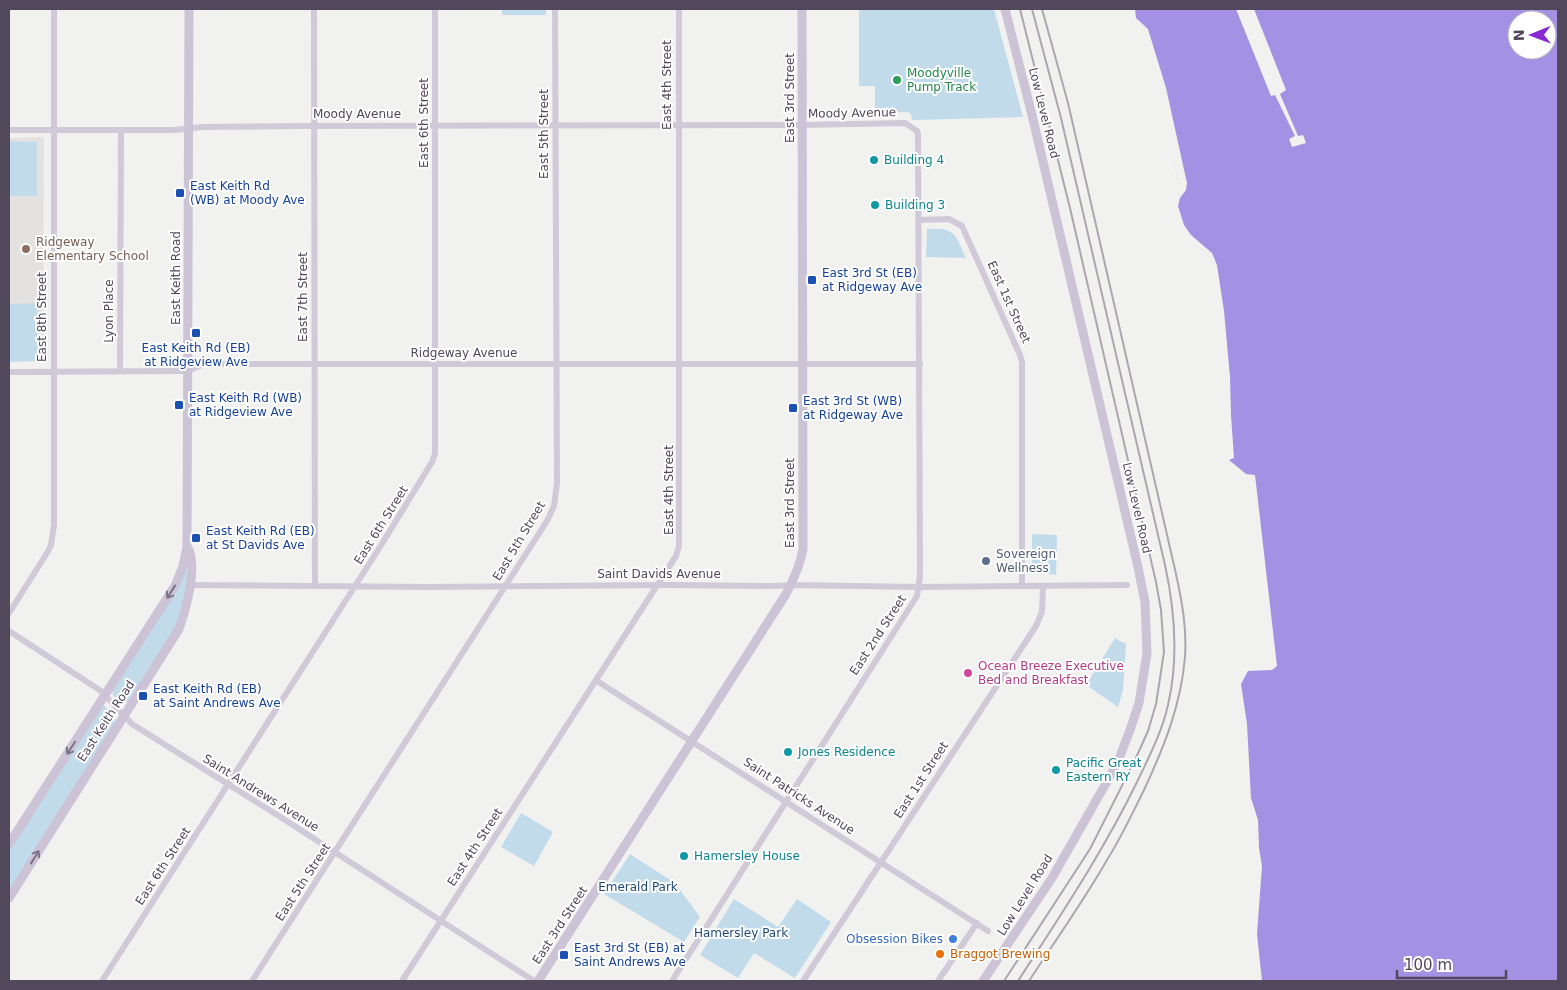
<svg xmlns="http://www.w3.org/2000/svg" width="1567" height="990" viewBox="0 0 1567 990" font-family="'DejaVu Sans',sans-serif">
	<rect width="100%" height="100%" fill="#f1f1ef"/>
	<path fill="#e3e2e0" d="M 44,137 L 43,360 L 9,360 L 9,138 Z"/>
	<path fill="#c1dbeb" d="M 502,9 L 546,9 L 546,15 L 502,15 Z
		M 859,9 L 994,9 L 1023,117 L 912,120 L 911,114 L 907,112 L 875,113 L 875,86 L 859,86 Z
		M 9,141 L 37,142 L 37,196 L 9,196 Z
		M 927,229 C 956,227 955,234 966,258 L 926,257 Z
		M 37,303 L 39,361 L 9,362 L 9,304 Z
		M 1032,534 L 1057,535 L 1056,575 L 1040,573 L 1038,567 L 1032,565 Z
		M 187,557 L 187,591 L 177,625 L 129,702 L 120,702 L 113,695 L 112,690 Z
		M 1115,638 L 1126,644 L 1123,690 L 1118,707 L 1086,685 Z
		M 102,704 L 115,716 L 115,724 L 9,890 L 9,851 Z
		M 521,813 L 553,832 L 534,866 L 501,847 Z
		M 630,854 L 675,883 L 700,917 L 684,942 L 604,894 Z
		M 734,899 L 778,927 L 797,899 L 831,922 L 795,978 L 754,953 L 738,978 L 700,955 Z"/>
	<path fill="#a392e4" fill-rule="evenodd" d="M 1132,9 L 1558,9 L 1558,981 L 1262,981 L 1257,934 L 1262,866 L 1259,848 L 1258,820 L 1251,798 L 1247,724 L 1241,684 L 1248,671 L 1272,670 L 1277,666 L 1255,475 L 1246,474 L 1229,460 L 1225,414 L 1225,360 L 1211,265 L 1185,236 L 1174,204 L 1180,189 L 1145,33 L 1134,20 ZM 1517,20 L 1547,20 L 1547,50 L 1517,50 Z"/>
	<path fill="#f1f1ef" d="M 1130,9 L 1135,9 L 1136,18 L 1148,29 L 1166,88 L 1187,183 L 1186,190 L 1180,198 L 1178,206 L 1184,225 L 1191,235 L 1212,253 L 1217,265 L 1224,311 L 1230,377 L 1231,415 L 1234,458 L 1229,460 L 1227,458 L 1223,414 L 1223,360 L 1219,326 L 1209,265 L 1193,245 L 1183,237 L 1171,205 L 1173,195 L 1179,185 L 1143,34 L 1132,21 Z
		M 1236,9 L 1254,9 L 1286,90 L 1280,94 L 1298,136 L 1303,135 L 1306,143 L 1292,147 L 1289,139 L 1295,136 L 1275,95 L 1271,96 Z"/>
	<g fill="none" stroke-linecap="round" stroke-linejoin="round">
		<path stroke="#d0c9d7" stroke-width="6" d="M 314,9 L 315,586
			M 9,130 L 174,130 L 202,127 L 307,126 L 802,125 L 905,123 L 917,131 L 918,135 L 920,576 L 917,596 L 672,981
			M 919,220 L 949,219 L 962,226 L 1020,355 L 1022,362 L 1022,586
			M 120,371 L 121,131
			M 9,372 L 177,371 L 188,371 L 204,364 L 920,364
			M 190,585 L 429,587 L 667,585 L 773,586 L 791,585 L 919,587 L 1127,585
			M 9,613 L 47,553 L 51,545 L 54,525 L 54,9
			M 9,631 L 101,691 L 132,724 L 282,818 L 534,981
			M 597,681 L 988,931
			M 102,981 L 380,547 L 432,462 L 435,454 L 435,9
			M 252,981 L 547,521 L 554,506 L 557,483 L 555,9
			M 402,981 L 676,556 L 679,546 L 679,9
			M 803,981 L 1036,626 L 1042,612 L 1043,587
			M 938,981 L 977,923"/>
		<path stroke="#cdc3d6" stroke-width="9" d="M 9,844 L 175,586 L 183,566 L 187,547 L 189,9
			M 9,898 L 179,629 C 186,609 197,570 189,550
			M 538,981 L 786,594 C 794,579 800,566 803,549 L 802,9
			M 983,981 L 1052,878 L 1117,764 L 1130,730 L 1139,703 L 1147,653 L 1145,602 L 1138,567 L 1032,115 L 1005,9"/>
		<path stroke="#aca6af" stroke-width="2" d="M 1004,981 L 1090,849 L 1135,760 L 1148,731 L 1156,704 L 1164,652 L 1161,610 L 1156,582 L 1070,208 L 1020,9
			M 1018,981 C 1060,916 1103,852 1137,782 C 1149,757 1162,732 1168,705 C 1179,658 1175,611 1165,565 L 1061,118 L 1032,9
			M 1029,981 C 1055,941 1083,902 1107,860 C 1121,838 1132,814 1144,790 C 1164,747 1181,705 1185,657 C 1187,628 1182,602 1176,574 L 1068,103 L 1042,9"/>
	</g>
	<defs><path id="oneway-shaft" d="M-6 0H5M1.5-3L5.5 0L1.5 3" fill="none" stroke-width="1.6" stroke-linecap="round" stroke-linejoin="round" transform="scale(1.25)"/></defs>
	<g stroke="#7c7386">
		<use href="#oneway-shaft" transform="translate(171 592) rotate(122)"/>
		<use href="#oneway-shaft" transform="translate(71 748) rotate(123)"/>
		<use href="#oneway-shaft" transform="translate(35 857) rotate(-58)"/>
	</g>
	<circle fill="#2e9e5b" stroke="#fff" stroke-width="2" cx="897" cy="80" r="5"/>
	<g fill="#0f9aa8" stroke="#fff" stroke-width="2">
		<circle cx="874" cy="160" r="5"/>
		<circle cx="875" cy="205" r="5"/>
		<circle cx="788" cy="752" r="5"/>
		<circle cx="1056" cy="770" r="5"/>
		<circle cx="684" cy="856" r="5"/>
	</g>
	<g fill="#1a4fb4" stroke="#fff" stroke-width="2">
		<rect x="175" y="188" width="10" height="10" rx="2.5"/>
		<rect x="807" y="275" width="10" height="10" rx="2.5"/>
		<rect x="191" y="328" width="10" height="10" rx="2.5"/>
		<rect x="174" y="400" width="10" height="10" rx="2.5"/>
		<rect x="788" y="403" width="10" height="10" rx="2.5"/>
		<rect x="191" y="533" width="10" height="10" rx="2.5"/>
		<rect x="138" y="691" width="10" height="10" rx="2.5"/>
		<rect x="559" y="950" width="10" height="10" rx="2.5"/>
	</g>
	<circle fill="#8d6e63" stroke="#fff" stroke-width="2" cx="26" cy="249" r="5"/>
	<circle fill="#5c6f8a" stroke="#fff" stroke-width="2" cx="986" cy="561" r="5"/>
	<circle fill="#d1479c" stroke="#fff" stroke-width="2" cx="968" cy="673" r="5"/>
	<circle fill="#3f7fe0" stroke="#fff" stroke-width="2" cx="953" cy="939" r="5"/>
	<circle fill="#e8710a" stroke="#fff" stroke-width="2" cx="940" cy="954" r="5"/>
	<g text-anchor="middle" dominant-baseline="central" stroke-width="4" stroke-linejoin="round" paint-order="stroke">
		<g font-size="12" fill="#27864d" stroke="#fff" text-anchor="start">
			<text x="907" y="73">Moodyville<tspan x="907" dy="14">Pump Track</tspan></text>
		</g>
		<g font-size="12" fill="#51485b" stroke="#fff">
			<text transform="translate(667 85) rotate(-90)">East 4th Street</text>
			<text transform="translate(790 98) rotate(-90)">East 3rd Street</text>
			<text transform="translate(852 113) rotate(-1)">Moody Avenue</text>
			<text transform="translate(1044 113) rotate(76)">Low Level Road</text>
			<text x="357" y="114">Moody Avenue</text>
			<text transform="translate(424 123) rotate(-90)">East 6th Street</text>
			<text transform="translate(544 134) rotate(-90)">East 5th Street</text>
			<text transform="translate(176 278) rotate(-90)">East Keith Road</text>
			<text transform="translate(303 297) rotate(-90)">East 7th Street</text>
			<text transform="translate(1009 302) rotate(66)">East 1st Street</text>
			<text transform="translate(109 311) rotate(-90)">Lyon Place</text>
			<text transform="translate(42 317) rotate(-90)">East 8th Street</text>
			<text x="464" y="353">Ridgeway Avenue</text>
			<text transform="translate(669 490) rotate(-90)">East 4th Street</text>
			<text transform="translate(790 503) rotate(-90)">East 3rd Street</text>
			<text transform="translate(1137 508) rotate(77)">Low Level Road</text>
			<text transform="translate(381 525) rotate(-58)">East 6th Street</text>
			<text transform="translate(519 541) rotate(-59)">East 5th Street</text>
			<text x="659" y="574">Saint Davids Avenue</text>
			<text transform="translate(878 635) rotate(-57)">East 2nd Street</text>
			<text transform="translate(106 721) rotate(-57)">East Keith Road</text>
			<text transform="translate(921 780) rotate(-57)">East 1st Street</text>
			<text transform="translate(261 793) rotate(32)">Saint Andrews Avenue</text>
			<text transform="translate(799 796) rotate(33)">Saint Patricks Avenue</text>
			<text transform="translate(475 847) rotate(-57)">East 4th Street</text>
			<text transform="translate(163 866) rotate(-57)">East 6th Street</text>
			<text transform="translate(303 882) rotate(-57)">East 5th Street</text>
			<text transform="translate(1025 895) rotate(-58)">Low Level Road</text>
			<text transform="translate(560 925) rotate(-57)">East 3rd Street</text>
		</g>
		<g font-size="12" fill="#0d838f" stroke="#fff" text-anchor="start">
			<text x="884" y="160">Building 4</text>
			<text x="885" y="205">Building 3</text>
			<text x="798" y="752">Jones Residence</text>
			<text x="1066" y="763">Pacific Great<tspan x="1066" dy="14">Eastern RY</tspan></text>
			<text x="694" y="856">Hamersley House</text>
		</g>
		<g font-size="12" fill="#164399" stroke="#fff" text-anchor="start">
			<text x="190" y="186">East Keith Rd<tspan x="190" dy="14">(WB) at Moody Ave</tspan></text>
			<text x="822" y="273">East 3rd St (EB)<tspan x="822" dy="14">at Ridgeway Ave</tspan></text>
			<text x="196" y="348" text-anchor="middle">East Keith Rd (EB)<tspan x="196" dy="14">at Ridgeview Ave</tspan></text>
			<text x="189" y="398">East Keith Rd (WB)<tspan x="189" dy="14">at Ridgeview Ave</tspan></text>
			<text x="803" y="401">East 3rd St (WB)<tspan x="803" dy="14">at Ridgeway Ave</tspan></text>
			<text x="206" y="531">East Keith Rd (EB)<tspan x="206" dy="14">at St Davids Ave</tspan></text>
			<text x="153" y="689">East Keith Rd (EB)<tspan x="153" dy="14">at Saint Andrews Ave</tspan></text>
			<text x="574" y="948">East 3rd St (EB) at<tspan x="574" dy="14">Saint Andrews Ave</tspan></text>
		</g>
		<g font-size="12" fill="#785e54" stroke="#fff" text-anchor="start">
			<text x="36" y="242">Ridgeway<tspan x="36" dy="14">Elementary School</tspan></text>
		</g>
		<g font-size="12" fill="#4e5e75" stroke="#fff" text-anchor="start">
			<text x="996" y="554">Sovereign<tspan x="996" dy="14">Wellness</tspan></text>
		</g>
		<g font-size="12" fill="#b23c85" stroke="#fff" text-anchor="start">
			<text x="978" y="666">Ocean Breeze Executive<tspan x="978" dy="14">Bed and Breakfast</tspan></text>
		</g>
		<g font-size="12" fill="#1f4a76" stroke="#fff">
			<text x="638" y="887">Emerald Park</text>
			<text x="741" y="933">Hamersley Park</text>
		</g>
		<g font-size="12" fill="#366cbe" stroke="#fff" text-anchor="end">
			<text x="943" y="939">Obsession Bikes</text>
		</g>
		<g font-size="12" fill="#c56008" stroke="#fff" text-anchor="start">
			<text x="950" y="954">Braggot Brewing</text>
		</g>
	</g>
	<rect width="1567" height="990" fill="none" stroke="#51485b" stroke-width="20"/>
	<g transform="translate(1532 35) rotate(269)"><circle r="24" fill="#ffffff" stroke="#b9b6bd"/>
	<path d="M0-4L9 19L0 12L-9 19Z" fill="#8829d1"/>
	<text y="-8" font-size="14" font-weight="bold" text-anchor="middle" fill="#51485b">N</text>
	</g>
	<path d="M1397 970v8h109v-8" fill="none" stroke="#51485b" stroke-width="2.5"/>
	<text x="1404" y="970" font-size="15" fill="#51485b" stroke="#ffffff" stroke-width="4" paint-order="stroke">100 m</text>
</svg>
